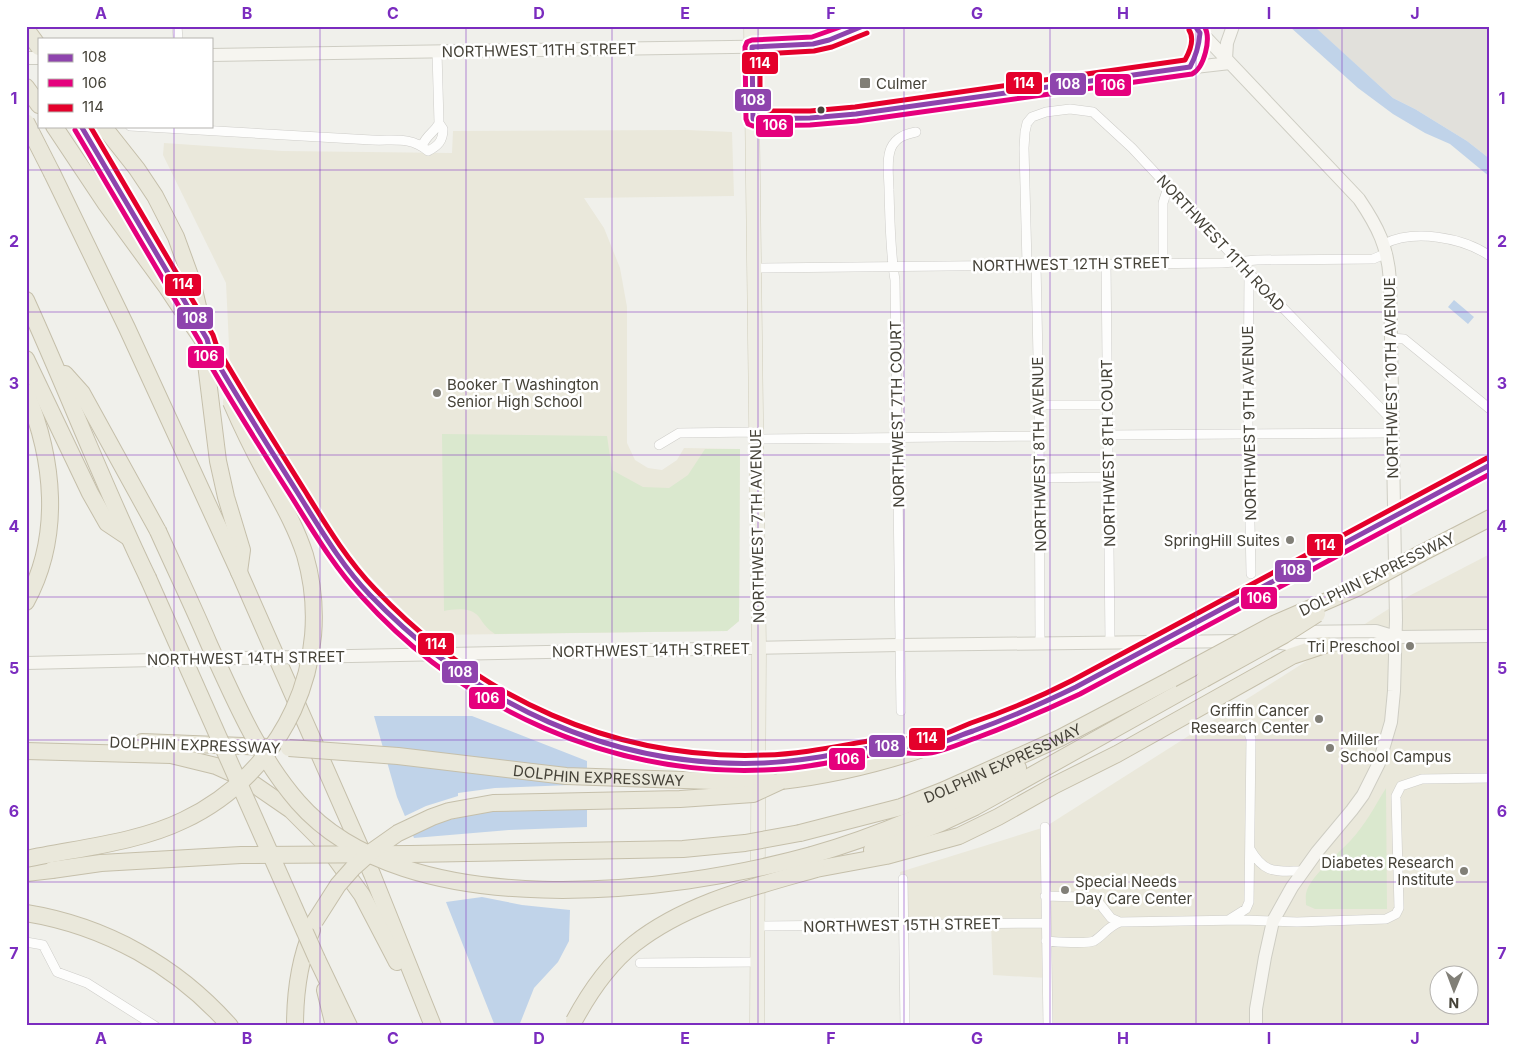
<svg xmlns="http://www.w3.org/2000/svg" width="1516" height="1052" viewBox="0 0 1516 1052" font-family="Inter,sans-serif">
	<rect width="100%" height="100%" fill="#f0f0eb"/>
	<path fill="#e1e0db" d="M 1490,26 L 1490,159 L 1467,141 L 1415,109 L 1393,98 L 1317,29 Z"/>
	<path fill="#eae8db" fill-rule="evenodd" d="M 687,130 L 732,132 L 734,196 L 584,198 L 604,228 L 620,268 L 627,307 L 627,443 L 635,460 L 648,468 L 662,470 L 677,460 L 684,448 L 740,449 L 739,621 L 727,631 L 427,635 L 367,573 L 323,519 L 280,451 L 230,366 L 226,283 L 163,155 L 164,143 L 282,151 L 452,153 L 453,131 Z
		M 1490,554 L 1490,1026 L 1044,1026 L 1047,978 L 993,975 L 991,924 L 903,925 L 900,872 L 1045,827 L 1409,596 ZM 1438,974 L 1468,974 L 1468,1004 L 1438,1004 Z"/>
	<path fill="#dae8ce" d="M 442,434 L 607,436 L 612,470 L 643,487 L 669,488 L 688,475 L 705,449 L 740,449 L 739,621 L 727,631 L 495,634 C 487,629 484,624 479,617 C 471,607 455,609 444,611 Z
		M 1386,788 L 1387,909 L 1315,909 L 1306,905 C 1306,900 1305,895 1307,890 C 1314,873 1338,854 1351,840 C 1365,825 1375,806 1386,788 Z"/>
	<path fill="#c0d3e9" d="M 1289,26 L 1314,26 L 1393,98 L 1415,109 L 1467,141 L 1490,159 L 1490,177 L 1450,144 L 1425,133 L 1393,114 L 1358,88 Z
		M 1454,300 L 1474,317 L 1468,324 L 1448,307 Z
		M 374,716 L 472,716 L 587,761 L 587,827 L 509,830 L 414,838 L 397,797 Z
		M 482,897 L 522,905 L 570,910 L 569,941 L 558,962 L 534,988 L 519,1026 L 495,1026 L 446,902 Z"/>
	<path fill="#f0f0eb" d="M 550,768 L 589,769 L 589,808 L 503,810 L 483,812 L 444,821 L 410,836 L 403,817 L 426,806 L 458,796 L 458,793 L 495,788 L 570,785 Z"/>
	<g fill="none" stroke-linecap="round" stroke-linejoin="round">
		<defs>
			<path id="street" d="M 177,26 L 178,39
				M 130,126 L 372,140 C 394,141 410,136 428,151 C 438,146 443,141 443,129 L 439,123
				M 422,146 C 427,134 435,132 439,123 L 437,52
				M 1384,244 C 1414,229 1462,237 1490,256
				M 1106,263 L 1110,642
				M 1163,263 L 1163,203 L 1168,187
				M 1027,264 L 1024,148 L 1025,132 L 1027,123 L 1032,117 L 1046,112 L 1070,109 L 1093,112 L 1132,148 L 1249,273 L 1392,420
				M 1036,264 L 1039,405 L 1040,644
				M 754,268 L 1222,263 L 1257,260 L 1373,259 L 1387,253
				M 1249,273 L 1248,421 L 1251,574
				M 1391,338 L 1404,339 L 1490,409
				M 1039,405 L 1107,405
				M 1107,435 L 1392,433
				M 756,439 L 1039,436
				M 659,445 L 679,433 L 756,432
				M 1039,478 L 1108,477
				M 901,711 L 895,280 C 890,250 890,221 889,190 C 889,177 886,160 891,148 C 896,137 906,134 916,132
				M 1045,827 L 1048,1026
				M 1250,849 C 1265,875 1276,871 1303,871
				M 903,879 L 905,1026
				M 1045,896 L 1079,897 L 1096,899 L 1111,918 L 1120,922
				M 1230,919 L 1246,909 L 1249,902 L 1251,739 L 1246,725
				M 757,926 L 1046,923
				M 1046,941 C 1056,942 1087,944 1094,941 C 1104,935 1107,927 1120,922 L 1242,920 L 1297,922 L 1386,919 L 1396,914 L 1399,908 L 1396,796 L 1401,786 L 1422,779 L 1490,778
				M 26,942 L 43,945 L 57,972 L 87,983 L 155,1026
				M 640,963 L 757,962"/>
			<path id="secondary" d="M 1195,26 L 1359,199 C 1378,227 1388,247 1390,281 L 1396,620 L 1394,691 L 1391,722 L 1379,763 L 1363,795 L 1352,810 L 1317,852 L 1292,887 L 1273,921 L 1265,957 L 1256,1009 L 1256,1026
				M 211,55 L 789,46 C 816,44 839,37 864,26
				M 26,58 L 39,58
				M 1226,59 L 1227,43 L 1233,26
				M 1190,67 L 1198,52 L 1200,33
				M 753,119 L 810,118 L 856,114 L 1151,72 L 1230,63
				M 1289,635 L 1295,632 L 1376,631 L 1396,637 L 1490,636
				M 1269,641 L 1294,645 L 1375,644 L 1396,637
				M 302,657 L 899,645 L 1242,641
				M 26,663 L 241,658"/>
			<path id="primary" d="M 751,26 L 759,648 L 757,1026"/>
			<g id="highway">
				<path d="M 26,29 L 39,47"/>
				<path d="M 26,87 L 39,105"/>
				<path d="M 54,126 L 106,204 L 168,289"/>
				<path d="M 81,126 L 166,266"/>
				<path d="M 103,126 L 137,169 L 155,196 L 176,237 L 192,281 L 200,315 L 218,461 L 226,497 L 242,550 L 239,572"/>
				<path d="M 52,173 L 127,328 L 239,572 L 372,874 L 433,1026"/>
				<path d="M 26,300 C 68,392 104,487 148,578"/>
				<path d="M 26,359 L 90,493 L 107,523 L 128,537"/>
				<path d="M 65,374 L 82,393 L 158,531"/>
				<path d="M 26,392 C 54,459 62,536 26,602"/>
				<path d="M 1421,501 L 1490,465"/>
				<path d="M 1422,553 L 1490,518"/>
				<path d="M 142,742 L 269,747"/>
				<path d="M 26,751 L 171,755 L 216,766 L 249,781 L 291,810 L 325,844 L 362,895 L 397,962"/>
				<path d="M 808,759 L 889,745 L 920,745"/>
				<path d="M 781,781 C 891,769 993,725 1093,680"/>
				<path id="s1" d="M 800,833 L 901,807 L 942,791 L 1060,738 L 1172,679"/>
				<path d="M 872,850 L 941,823 L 975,807 L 1204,679"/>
				<path d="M 812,855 C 885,834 952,804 1018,768"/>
				<path d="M 816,869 L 886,856 L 959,836 L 998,817 L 1055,785 L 1117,754 L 1292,656 L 1325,645"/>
				<path d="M 26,873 L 52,870"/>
				<path d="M 26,913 C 106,926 177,966 230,1026"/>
				<path d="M 317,959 L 349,1026"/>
				<path d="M 325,990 L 334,1026"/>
				<path d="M 295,1026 C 295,993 299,961 312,930"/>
			</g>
		</defs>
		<use href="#street" stroke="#cecdc9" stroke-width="10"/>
		<use href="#secondary" stroke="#cecdc3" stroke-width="14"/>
		<use href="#primary" stroke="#d0cdbb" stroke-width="15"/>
		<use href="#highway" stroke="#c5bfaa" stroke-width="18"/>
		<use href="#street" stroke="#fdfdfc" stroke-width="9"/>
		<use href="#secondary" stroke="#f6f5f0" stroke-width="12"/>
		<use href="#primary" stroke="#efeee5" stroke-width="14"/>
		<use href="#highway" stroke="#eae8db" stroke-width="16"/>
		<defs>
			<path id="secondary-bridge" d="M 241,658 L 302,657"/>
			<g id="highway-bridge">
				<path d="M 26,122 L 52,173"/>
				<path d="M 166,266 L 183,297"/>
				<path d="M 168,289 C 181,310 198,331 211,353 C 241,401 270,451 301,499 C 316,523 331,547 349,570 C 425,670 547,739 671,759 C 716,766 762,763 808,759"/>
				<path d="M 158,531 C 175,569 193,606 209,644 C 234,699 258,756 298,802 C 406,926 671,894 812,855"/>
				<path d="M 148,578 L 317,959"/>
				<path d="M 1172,679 L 1276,623 L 1357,588 L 1422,553"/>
				<path d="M 1204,679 L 1284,635 L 1317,614"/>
				<path d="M 1093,680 L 1421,501"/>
				<path id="s2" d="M 289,748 L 398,756 L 566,776 L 742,782 L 773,782"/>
				<path d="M 26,859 C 77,848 137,843 184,820 C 283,773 336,662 305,555 C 295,524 279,498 264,470 C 252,448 241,425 231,402"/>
				<path d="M 52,870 L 101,863 L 241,855 L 411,854 L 683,849 L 745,843 L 800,833"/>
				<path d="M 315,921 L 338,885 L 353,868 L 371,852 L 398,833 L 432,817 L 449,811 L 493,803 L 680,799 L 753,794 L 781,781"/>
				<path d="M 574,1021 C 589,993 609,964 634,944 C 686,903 753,887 816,869"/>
			</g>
		</defs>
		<use href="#secondary-bridge" stroke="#cecdc3" stroke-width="14" stroke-linecap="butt"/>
		<use href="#highway-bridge" stroke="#c5bfaa" stroke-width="18" stroke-linecap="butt"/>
		<use href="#secondary-bridge" stroke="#f6f5f0" stroke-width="12"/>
		<use href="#highway-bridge" stroke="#eae8db" stroke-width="16"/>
		<defs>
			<path id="bus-1" d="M 863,26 L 829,40 L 813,44 L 752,47 L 753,119 L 810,118 L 856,114 L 1190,67 C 1196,56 1199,45 1200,33 L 1195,26
				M 81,126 L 207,339 L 210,350 C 238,399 269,447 299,495 C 321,530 342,566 370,595 C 475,704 611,769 764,763 C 802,761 838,754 875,747 C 895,743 914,749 933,745 C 947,742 960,735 973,731 C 1009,718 1043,703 1076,687 L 1490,465"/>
			<path id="bus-2" d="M 843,26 L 812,37 L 752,40 L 747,42 L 745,47 L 746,119 L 748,124 L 753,126 L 810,125 L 857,121 L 1192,74 C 1204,68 1212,38 1204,26
				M 75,130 L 200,342 L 204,354 C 231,402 261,449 291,496 C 313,531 334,567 362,597 C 464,710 612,776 764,770 C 804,769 842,760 882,753 C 899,751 918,756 935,752 C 949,749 962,743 976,738 C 1011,725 1046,710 1080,694 L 1490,474"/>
			<path id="bus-3" d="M 867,33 L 832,47 L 814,51 L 760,54 L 760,111 L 810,111 L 855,107 L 1185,60 C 1190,51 1195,39 1189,30
				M 90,126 L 213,335 L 217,347 C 245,396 275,443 305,491 C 326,525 347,560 375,589 C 478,698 614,761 765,755 C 802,754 838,746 874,740 C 894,736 914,741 932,738 C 945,735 958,728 971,723 C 1006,711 1040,697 1073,680 L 1487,458"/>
		</defs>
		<use href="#bus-1" stroke="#fff" stroke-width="9"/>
		<use href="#bus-2" stroke="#fff" stroke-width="9"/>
		<use href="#bus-3" stroke="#fff" stroke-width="9"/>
		<use href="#bus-1" stroke="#8e44ad" stroke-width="5"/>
		<use href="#bus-2" stroke="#e5007d" stroke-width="5"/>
		<use href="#bus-3" stroke="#e4002b" stroke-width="5"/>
	</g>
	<path fill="none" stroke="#7b2cbf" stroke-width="1" stroke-opacity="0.55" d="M 174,26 L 174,39M 320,26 L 320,1026M 466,26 L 466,1026M 612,26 L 612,1026M 758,26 L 758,1026M 904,26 L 904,1026M 1050,26 L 1050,1026M 1196,26 L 1196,1026M 1342,26 L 1342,1026M 174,126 L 174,1026M 26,170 L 1490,170M 26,312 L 1490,312M 26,455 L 1490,455M 26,597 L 1490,597M 26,740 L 1490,740M 26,882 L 1490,882"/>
	<g fill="#817f77" stroke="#fff" stroke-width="2">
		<rect x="859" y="77" width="12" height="12" rx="2.5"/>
		<circle cx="437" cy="393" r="5"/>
		<circle cx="1290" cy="540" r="5"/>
		<circle cx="1410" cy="646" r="5"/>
		<circle cx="1319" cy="719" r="5"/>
		<circle cx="1330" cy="748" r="5"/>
		<circle cx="1464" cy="871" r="5"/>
		<circle cx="1065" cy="890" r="5"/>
	</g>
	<circle fill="#454238" stroke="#fff" stroke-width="2" cx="821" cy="110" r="4.5"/>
	<g text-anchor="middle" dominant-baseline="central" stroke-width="5" stroke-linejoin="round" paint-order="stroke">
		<g font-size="15" fill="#454238" stroke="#fff">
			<text transform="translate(539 50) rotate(-1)">NORTHWEST 11TH STREET</text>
			<text transform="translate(1221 243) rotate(47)">NORTHWEST 11TH ROAD</text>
			<text transform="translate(1071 264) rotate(-1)">NORTHWEST 12TH STREET</text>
			<text transform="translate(1391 378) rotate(-91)">NORTHWEST 10TH AVENUE</text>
			<text transform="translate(897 414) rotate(-91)">NORTHWEST 7TH COURT</text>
			<text transform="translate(1249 423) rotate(-91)">NORTHWEST 9TH AVENUE</text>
			<text transform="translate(1108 453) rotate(-91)">NORTHWEST 8TH COURT</text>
			<text transform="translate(1039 454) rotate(-91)">NORTHWEST 8TH AVENUE</text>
			<text transform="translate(757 526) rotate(-91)">NORTHWEST 7TH AVENUE</text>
			<text transform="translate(1377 574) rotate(-26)">DOLPHIN EXPRESSWAY</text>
			<text transform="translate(651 650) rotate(-1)">NORTHWEST 14TH STREET</text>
			<text transform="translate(246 658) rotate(-1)">NORTHWEST 14TH STREET</text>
			<text transform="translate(195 745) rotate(2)">DOLPHIN EXPRESSWAY</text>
			<text stroke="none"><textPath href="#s1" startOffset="215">DOLPHIN EXPRESSWAY</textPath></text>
			<text stroke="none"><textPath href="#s2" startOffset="311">DOLPHIN EXPRESSWAY</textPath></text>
			<text transform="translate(902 925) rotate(-1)">NORTHWEST 15TH STREET</text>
		</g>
		<g font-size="15" fill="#454238" stroke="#fff" text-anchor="start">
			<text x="876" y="83">Culmer</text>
			<text x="447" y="384">Booker T Washington<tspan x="447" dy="17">Senior High School</tspan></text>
			<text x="1280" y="540" text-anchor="end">SpringHill Suites</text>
			<text x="1400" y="646" text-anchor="end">Tri Preschool</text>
			<text x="1309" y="710" text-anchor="end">Griffin Cancer<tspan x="1309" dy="17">Research Center</tspan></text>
			<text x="1340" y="739">Miller<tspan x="1340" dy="17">School Campus</tspan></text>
			<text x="1454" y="862" text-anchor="end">Diabetes Research<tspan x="1454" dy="17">Institute</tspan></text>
			<text x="1075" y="881">Special Needs<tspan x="1075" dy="17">Day Care Center</tspan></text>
		</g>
	</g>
	<g stroke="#fff" stroke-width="2">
		<rect x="741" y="51" width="38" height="24" rx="5" fill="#e4002b"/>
		<rect x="1005" y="71" width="38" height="24" rx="5" fill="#e4002b"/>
		<rect x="1049" y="72" width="38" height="24" rx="5" fill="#8e44ad"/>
		<rect x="1094" y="73" width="38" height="24" rx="5" fill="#e5007d"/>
		<rect x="734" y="88" width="38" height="24" rx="5" fill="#8e44ad"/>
		<rect x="755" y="114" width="39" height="24" rx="5" fill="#e5007d"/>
		<rect x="164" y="273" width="38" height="24" rx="5" fill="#e4002b"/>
		<rect x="176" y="306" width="38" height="24" rx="5" fill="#8e44ad"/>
		<rect x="187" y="345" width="38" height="24" rx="5" fill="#e5007d"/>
		<rect x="1306" y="533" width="38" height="24" rx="5" fill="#e4002b"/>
		<rect x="1274" y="559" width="38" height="24" rx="5" fill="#8e44ad"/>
		<rect x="1240" y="586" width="38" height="24" rx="5" fill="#e5007d"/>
		<rect x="417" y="632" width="38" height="24" rx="5" fill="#e4002b"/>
		<rect x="441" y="660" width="38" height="24" rx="5" fill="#8e44ad"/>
		<rect x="468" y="686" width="38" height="24" rx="5" fill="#e5007d"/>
		<rect x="908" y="727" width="38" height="24" rx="5" fill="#e4002b"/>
		<rect x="868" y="734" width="38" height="24" rx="5" fill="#8e44ad"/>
		<rect x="828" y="747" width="38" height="24" rx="5" fill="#e5007d"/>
	</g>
	<g font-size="14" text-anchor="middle" font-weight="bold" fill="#fff">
		<text x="760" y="68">114</text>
		<text x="1024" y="88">114</text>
		<text x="1068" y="89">108</text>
		<text x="1113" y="90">106</text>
		<text x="753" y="105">108</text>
		<text x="775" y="130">106</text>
		<text x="183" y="289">114</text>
		<text x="195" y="323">108</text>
		<text x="206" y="361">106</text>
		<text x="1325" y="550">114</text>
		<text x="1293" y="575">108</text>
		<text x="1259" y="603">106</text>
		<text x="436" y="649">114</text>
		<text x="460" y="677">108</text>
		<text x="487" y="703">106</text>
		<text x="927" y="743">114</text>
		<text x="887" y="751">108</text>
		<text x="847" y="764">106</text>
	</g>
	<rect width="1516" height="1052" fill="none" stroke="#ffffff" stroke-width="55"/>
	<rect x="38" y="38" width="175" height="90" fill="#ffffff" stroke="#b5b3af"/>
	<rect x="48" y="54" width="25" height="8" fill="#8e44ad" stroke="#b5b3af"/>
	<text x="82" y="62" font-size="15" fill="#454238">108</text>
	<rect x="48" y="79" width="25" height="8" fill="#e5007d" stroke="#b5b3af"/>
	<text x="82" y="88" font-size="15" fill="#454238">106</text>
	<rect x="48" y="104" width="25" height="8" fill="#e4002b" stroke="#b5b3af"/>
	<text x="82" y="112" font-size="15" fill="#454238">114</text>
	<g transform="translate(1454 990) rotate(181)"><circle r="24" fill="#ffffff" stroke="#b5b3af"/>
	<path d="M0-4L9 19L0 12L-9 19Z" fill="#817f77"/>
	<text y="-8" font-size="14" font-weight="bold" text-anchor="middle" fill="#454238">N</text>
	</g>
	<rect x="28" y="28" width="1460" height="996" fill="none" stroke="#7b2cbf" stroke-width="2"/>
	<g font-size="16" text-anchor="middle" font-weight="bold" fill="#7b2cbf">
		<text x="101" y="19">A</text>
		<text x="247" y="19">B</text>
		<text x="393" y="19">C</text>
		<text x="539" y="19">D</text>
		<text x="685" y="19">E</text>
		<text x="831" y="19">F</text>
		<text x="977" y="19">G</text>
		<text x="1123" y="19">H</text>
		<text x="1269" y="19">I</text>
		<text x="1415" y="19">J</text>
		<text x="14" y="104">1</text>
		<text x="1502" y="104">1</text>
		<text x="14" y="247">2</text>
		<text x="1502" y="247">2</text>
		<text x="14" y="389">3</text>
		<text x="1502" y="389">3</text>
		<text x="14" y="532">4</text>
		<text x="1502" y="532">4</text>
		<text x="14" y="674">5</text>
		<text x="1502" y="674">5</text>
		<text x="14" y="817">6</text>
		<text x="1502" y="817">6</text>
		<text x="14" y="959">7</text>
		<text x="1502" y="959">7</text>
		<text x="101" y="1044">A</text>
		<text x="247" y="1044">B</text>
		<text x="393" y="1044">C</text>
		<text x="539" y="1044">D</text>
		<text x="685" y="1044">E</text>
		<text x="831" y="1044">F</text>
		<text x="977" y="1044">G</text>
		<text x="1123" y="1044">H</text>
		<text x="1269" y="1044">I</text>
		<text x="1415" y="1044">J</text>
	</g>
</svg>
